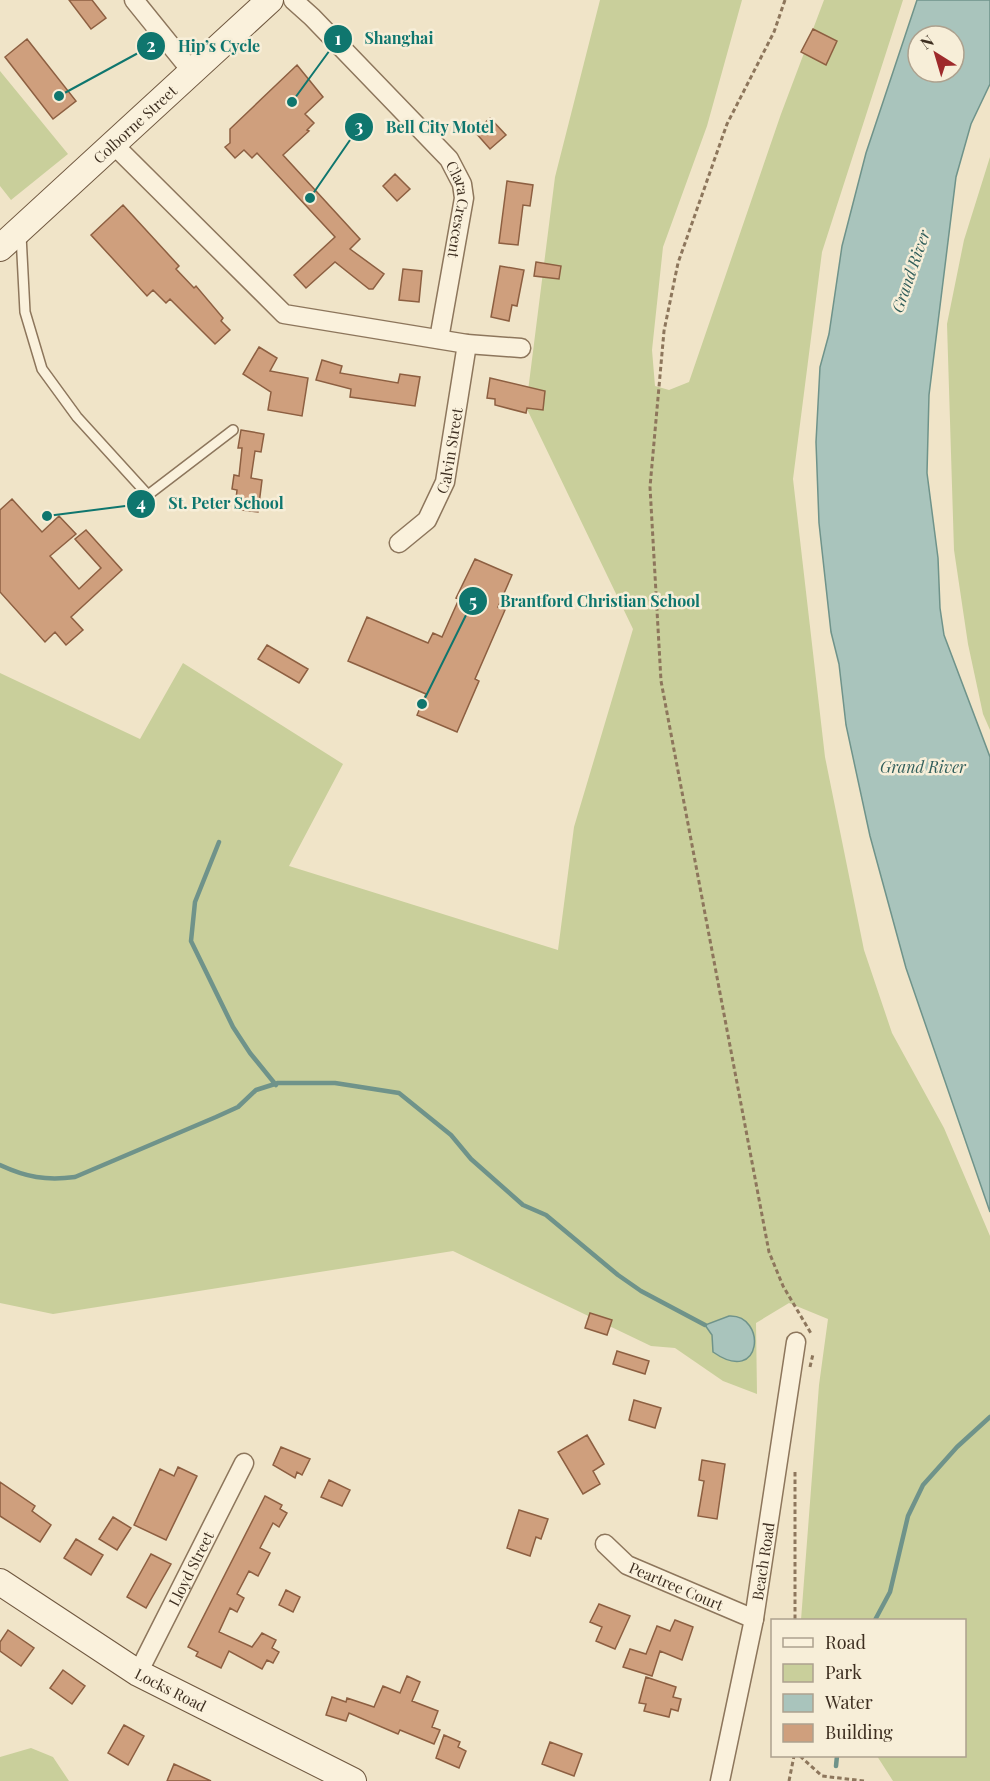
<svg xmlns="http://www.w3.org/2000/svg" width="990" height="1781" viewBox="0 0 990 1781" font-family="'Playfair Display',serif">
	<rect width="100%" height="100%" fill="#f0e4c8"/>
	<path fill="#c9cf9b" d="M 600,0 L 742,0 L 707,126 L 663,247 L 652,350 L 655,386 L 669,390 L 689,382 L 781,114 L 824,0 L 903,0 L 822,252 L 793,479 L 825,757 L 864,950 L 892,1033 L 944,1128 L 990,1236 L 990,1781 L 893,1781 L 877,1756 L 964,1756 L 964,1620 L 801,1620 L 819,1385 L 828,1319 L 789,1303 L 756,1323 L 757,1394 L 723,1381 L 675,1348 L 651,1346 L 453,1251 L 53,1314 L 0,1303 L 0,673 L 140,739 L 183,663 L 343,764 L 289,866 L 558,950 L 574,827 L 633,629 L 526,407 L 555,177 Z
		M 0,71 L 68,154 L 11,200 L 0,186 Z
		M 990,157 L 990,730 L 983,714 L 968,644 L 954,550 L 947,324 L 964,240 Z
		M 31,1748 L 53,1757 L 69,1781 L 0,1781 L 0,1757 Z"/>
	<path fill="#a9c4bc" stroke="#6f938a" stroke-width="1.5" fill-rule="evenodd" d="M 917,0 L 990,0 L 990,84 L 971,124 L 956,177 L 929,395 L 927,473 L 938,558 L 940,608 L 944,635 L 990,757 L 990,1212 L 906,968 L 870,836 L 846,725 L 839,664 L 831,632 L 819,523 L 816,442 L 820,367 L 829,334 L 842,246 L 866,153 ZM 918,36 L 954,36 L 954,72 L 918,72 Z
		M 729,1316 C 767,1314 763,1387 713,1352 L 712,1335 L 705,1325 Z"/>
	<g fill="none" stroke-linecap="round" stroke-linejoin="round">
		<path stroke="#6f938a" stroke-width="4.5" d="M 219,842 L 195,902 L 191,941 L 233,1027 L 250,1053 L 276,1085
			M 0,1165 C 26,1177 46,1181 75,1177 L 216,1117 L 238,1107 L 256,1090 L 278,1083 L 335,1083 L 399,1093 L 451,1135 L 471,1159 L 523,1205 L 546,1215 L 618,1275 L 641,1291 L 705,1325
			M 875,1620 L 890,1592 L 908,1516 L 923,1485 L 957,1447 L 990,1417
			M 836,1766 L 837,1756"/>
	</g>
	<path fill="#cf9f7d" stroke="#8d5f41" stroke-width="1.5" d="M 69,0 L 92,0 L 106,18 L 91,29 Z
		M 813,29 L 837,41 L 826,65 L 801,52 Z
		M 27,39 L 76,101 L 53,119 L 5,57 Z
		M 297,65 L 323,97 L 305,114 L 314,123 L 307,130 L 309,131 L 283,155 L 360,239 L 350,249 L 384,274 L 373,289 L 369,289 L 335,262 L 306,288 L 294,275 L 335,237 L 257,153 L 252,158 L 244,150 L 235,158 L 225,147 L 230,143 L 230,129 Z
		M 490,118 L 506,135 L 490,149 L 475,132 Z
		M 395,174 L 410,189 L 397,201 L 383,186 Z
		M 507,181 L 533,185 L 530,206 L 523,205 L 518,245 L 499,243 Z
		M 123,205 L 179,266 L 176,269 L 194,288 L 196,286 L 223,318 L 221,321 L 230,330 L 215,344 L 170,299 L 166,303 L 153,290 L 147,296 L 91,235 Z
		M 536,262 L 561,266 L 559,279 L 534,276 Z
		M 500,266 L 524,270 L 517,306 L 512,305 L 509,321 L 491,317 Z
		M 403,269 L 422,271 L 419,302 L 399,300 Z
		M 259,347 L 277,358 L 270,371 L 308,378 L 302,416 L 268,410 L 271,392 L 243,374 Z
		M 322,360 L 342,366 L 340,373 L 398,383 L 400,374 L 420,377 L 415,406 L 350,397 L 351,389 L 316,380 Z
		M 490,378 L 545,391 L 543,410 L 527,408 L 526,413 L 495,405 L 495,399 L 487,398 Z
		M 241,430 L 264,434 L 261,452 L 255,451 L 251,478 L 262,480 L 258,512 L 235,509 L 237,490 L 232,489 L 234,475 L 239,476 L 242,448 L 238,448 Z
		M 12,499 L 42,532 L 59,516 L 76,534 L 50,556 L 79,589 L 101,568 L 75,539 L 86,530 L 122,570 L 71,617 L 83,630 L 66,645 L 55,632 L 45,642 L 0,592 L 0,510 Z
		M 475,559 L 512,575 L 498,607 L 505,610 L 475,679 L 479,681 L 457,732 L 417,715 L 426,694 L 348,661 L 367,617 L 428,643 L 433,633 L 442,637 L 459,599 L 456,598 Z
		M 267,645 L 308,669 L 299,683 L 258,659 Z
		M 590,1313 L 612,1320 L 607,1335 L 585,1328 Z
		M 617,1351 L 649,1361 L 645,1374 L 613,1364 Z
		M 634,1400 L 661,1408 L 655,1428 L 629,1420 Z
		M 587,1435 L 604,1464 L 593,1471 L 600,1484 L 583,1494 L 558,1452 Z
		M 281,1447 L 310,1459 L 302,1475 L 297,1472 L 295,1478 L 273,1465 Z
		M 702,1460 L 725,1464 L 717,1519 L 698,1516 L 704,1481 L 699,1480 Z
		M 178,1467 L 197,1476 L 166,1540 L 134,1525 L 160,1469 L 174,1476 Z
		M 329,1480 L 350,1490 L 342,1506 L 321,1497 Z
		M 0,1482 L 35,1506 L 32,1511 L 51,1525 L 40,1542 L 0,1516 Z
		M 265,1496 L 282,1505 L 280,1509 L 287,1513 L 279,1527 L 273,1523 L 260,1548 L 270,1553 L 258,1576 L 249,1571 L 237,1594 L 244,1598 L 237,1612 L 230,1608 L 219,1632 L 252,1647 L 262,1633 L 276,1640 L 272,1648 L 279,1652 L 273,1663 L 267,1660 L 262,1669 L 229,1651 L 221,1668 L 196,1656 L 198,1652 L 188,1647 Z
		M 519,1510 L 548,1519 L 541,1539 L 536,1537 L 530,1556 L 507,1548 Z
		M 113,1517 L 131,1528 L 117,1550 L 99,1539 Z
		M 76,1539 L 103,1555 L 91,1575 L 64,1558 Z
		M 151,1554 L 171,1564 L 146,1608 L 127,1597 Z
		M 286,1590 L 300,1597 L 293,1612 L 279,1605 Z
		M 599,1604 L 630,1616 L 615,1649 L 596,1641 L 602,1627 L 590,1622 Z
		M 675,1620 L 693,1627 L 682,1660 L 660,1651 L 652,1676 L 623,1667 L 630,1649 L 646,1654 L 657,1626 L 670,1631 Z
		M 8,1630 L 34,1648 L 21,1666 L 0,1651 L 0,1642 Z
		M 63,1670 L 85,1686 L 72,1704 L 50,1688 Z
		M 407,1676 L 420,1682 L 412,1701 L 438,1711 L 432,1727 L 440,1730 L 434,1744 L 400,1730 L 398,1734 L 349,1713 L 346,1721 L 326,1715 L 332,1697 L 346,1702 L 347,1698 L 374,1707 L 383,1686 L 400,1693 Z
		M 646,1677 L 676,1687 L 673,1697 L 681,1699 L 678,1711 L 671,1709 L 669,1717 L 644,1711 L 646,1704 L 639,1703 Z
		M 124,1725 L 144,1736 L 128,1765 L 108,1753 Z
		M 444,1735 L 460,1742 L 458,1747 L 466,1751 L 459,1768 L 436,1758 Z
		M 550,1742 L 582,1754 L 574,1776 L 542,1764 Z
		M 174,1764 L 211,1781 L 167,1781 Z"/>
	<g fill="none" stroke-linecap="round" stroke-linejoin="round">
		<defs>
			<path id="lane" d="M 21,235 L 25,312 L 42,369 L 77,417 L 148,495 L 233,430"/>
			<g id="street">
				<path d="M 134,0 L 193,73"/>
				<path id="s1" d="M 293,0 L 312,17 L 449,159 L 462,184 L 464,198 L 439,339"/>
				<path d="M 113,144 L 284,314 L 467,344 L 521,348"/>
				<path id="s2" d="M 399,543 L 427,520 L 445,482 L 467,344"/>
				<path id="s3" d="M 605,1544 L 627,1565 L 754,1619"/>
				<path id="s4" d="M 138,1673 L 244,1463"/>
				<path id="s5" d="M 720,1781 L 754,1619 L 796,1342"/>
			</g>
			<g id="secondary">
				<path id="s6" d="M 0,248 L 270,0"/>
				<path id="s7" d="M 0,1582 L 138,1673 L 353,1781"/>
			</g>
		</defs>
		<use href="#lane" stroke="#8d765c" stroke-width="12"/>
		<use href="#street" stroke="#8d765c" stroke-width="21"/>
		<use href="#secondary" stroke="#6f573f" stroke-width="28"/>
		<path stroke="#8d765c" stroke-width="3" stroke-dasharray="4.5 3" stroke-linecap="butt" d="M 785,0 L 774,32 L 727,124 L 678,263 L 664,331 L 650,487 L 661,681 L 769,1252 L 783,1286 L 812,1335
			M 810,1367 L 813,1354
			M 795,1472 L 795,1620
			M 800,1756 L 822,1776 L 864,1781
			M 789,1781 L 794,1756"/>
		<use href="#lane" stroke="#faf1dc" stroke-width="9"/>
		<use href="#street" stroke="#faf1dc" stroke-width="18"/>
		<use href="#secondary" stroke="#faf1dc" stroke-width="26"/>
	</g>
	<g text-anchor="middle" dominant-baseline="central" stroke-width="5" stroke-linejoin="round" paint-order="stroke">
		<g font-size="15" fill="#3d2e20" stroke="#f7eed8">
			<text stroke="none"><textPath href="#s6" startOffset="183">Colborne Street</textPath></text>
			<text stroke="none"><textPath href="#s1" startOffset="276">Clara Crescent</textPath></text>
			<text stroke="none"><textPath href="#s2" startOffset="110">Calvin Street</textPath></text>
			<text stroke="none"><textPath href="#s5" startOffset="224">Beach Road</textPath></text>
			<text stroke="none"><textPath href="#s4" startOffset="117">Lloyd Street</textPath></text>
			<text stroke="none"><textPath href="#s3" startOffset="84">Peartree Court</textPath></text>
			<text stroke="none"><textPath href="#s7" startOffset="202">Locks Road</textPath></text>
		</g>
		<g font-size="16" font-style="italic" fill="#2f5d5a" stroke="#f7eed8">
			<text transform="translate(910 271) rotate(-71)">Grand River</text>
			<text x="923" y="766">Grand River</text>
		</g>
	</g>
	<path fill="none" stroke="#0f766e" stroke-width="2" d="M292 102L338 39M59 96L151 46M310 198L359 127M47 516L141 504M422 704L473 601"/>
	<g fill="#0f766e" stroke="#f7eed8" stroke-width="2">
		<circle cx="292" cy="102" r="6"/>
		<circle cx="59" cy="96" r="6"/>
		<circle cx="310" cy="198" r="6"/>
		<circle cx="47" cy="516" r="6"/>
		<circle cx="422" cy="704" r="6"/>
		<circle cx="338" cy="39" r="15"/>
		<circle cx="151" cy="46" r="15"/>
		<circle cx="359" cy="127" r="15"/>
		<circle cx="141" cy="504" r="15"/>
		<circle cx="473" cy="601" r="15"/>
	</g>
	<g font-size="18" text-anchor="middle" font-weight="bold" fill="#fff">
		<text x="338" y="45">1</text>
		<text x="151" y="52">2</text>
		<text x="359" y="133">3</text>
		<text x="141" y="510">4</text>
		<text x="473" y="608">5</text>
	</g>
	<g font-size="16" text-anchor="middle" font-weight="bold" fill="#0f766e" stroke="#f7eed8" stroke-width="5" stroke-linejoin="round" paint-order="stroke">
		<text x="399" y="44">Shanghai</text>
		<text x="219" y="52">Hip’s Cycle</text>
		<text x="440" y="133">Bell City Motel</text>
		<text x="226" y="509">St. Peter School</text>
		<text x="600" y="607">Brantford Christian School</text>
	</g>
	<rect x="771" y="1619" width="195" height="138" fill="#f7eed8" stroke="#ada18e" stroke-width="1.5"/>
	<rect x="783" y="1638" width="30" height="9" fill="#faf1dc" stroke="#ada18e" stroke-width="1.5"/>
	<text x="825" y="1649" font-size="18" fill="#3d2e20">Road</text>
	<rect x="783" y="1664" width="30" height="18" fill="#c9cf9b" stroke="#ada18e" stroke-width="1.5"/>
	<text x="825" y="1679" font-size="18" fill="#3d2e20">Park</text>
	<rect x="783" y="1694" width="30" height="18" fill="#a9c4bc" stroke="#ada18e" stroke-width="1.5"/>
	<text x="825" y="1709" font-size="18" fill="#3d2e20">Water</text>
	<rect x="783" y="1724" width="30" height="18" fill="#cf9f7d" stroke="#ada18e" stroke-width="1.5"/>
	<text x="825" y="1739" font-size="18" fill="#3d2e20">Building</text>
	<g transform="translate(936 54) rotate(323)"><circle r="28" fill="#f7eed8" stroke="#ada18e" stroke-width="1.5"/>
	<path d="M0-4.5L10 22L0 15L-10 22Z" fill="#9e2a2b"/>
	<text y="-9" font-size="16" font-weight="bold" text-anchor="middle" fill="#3d2e20">N</text>
	</g>
</svg>
